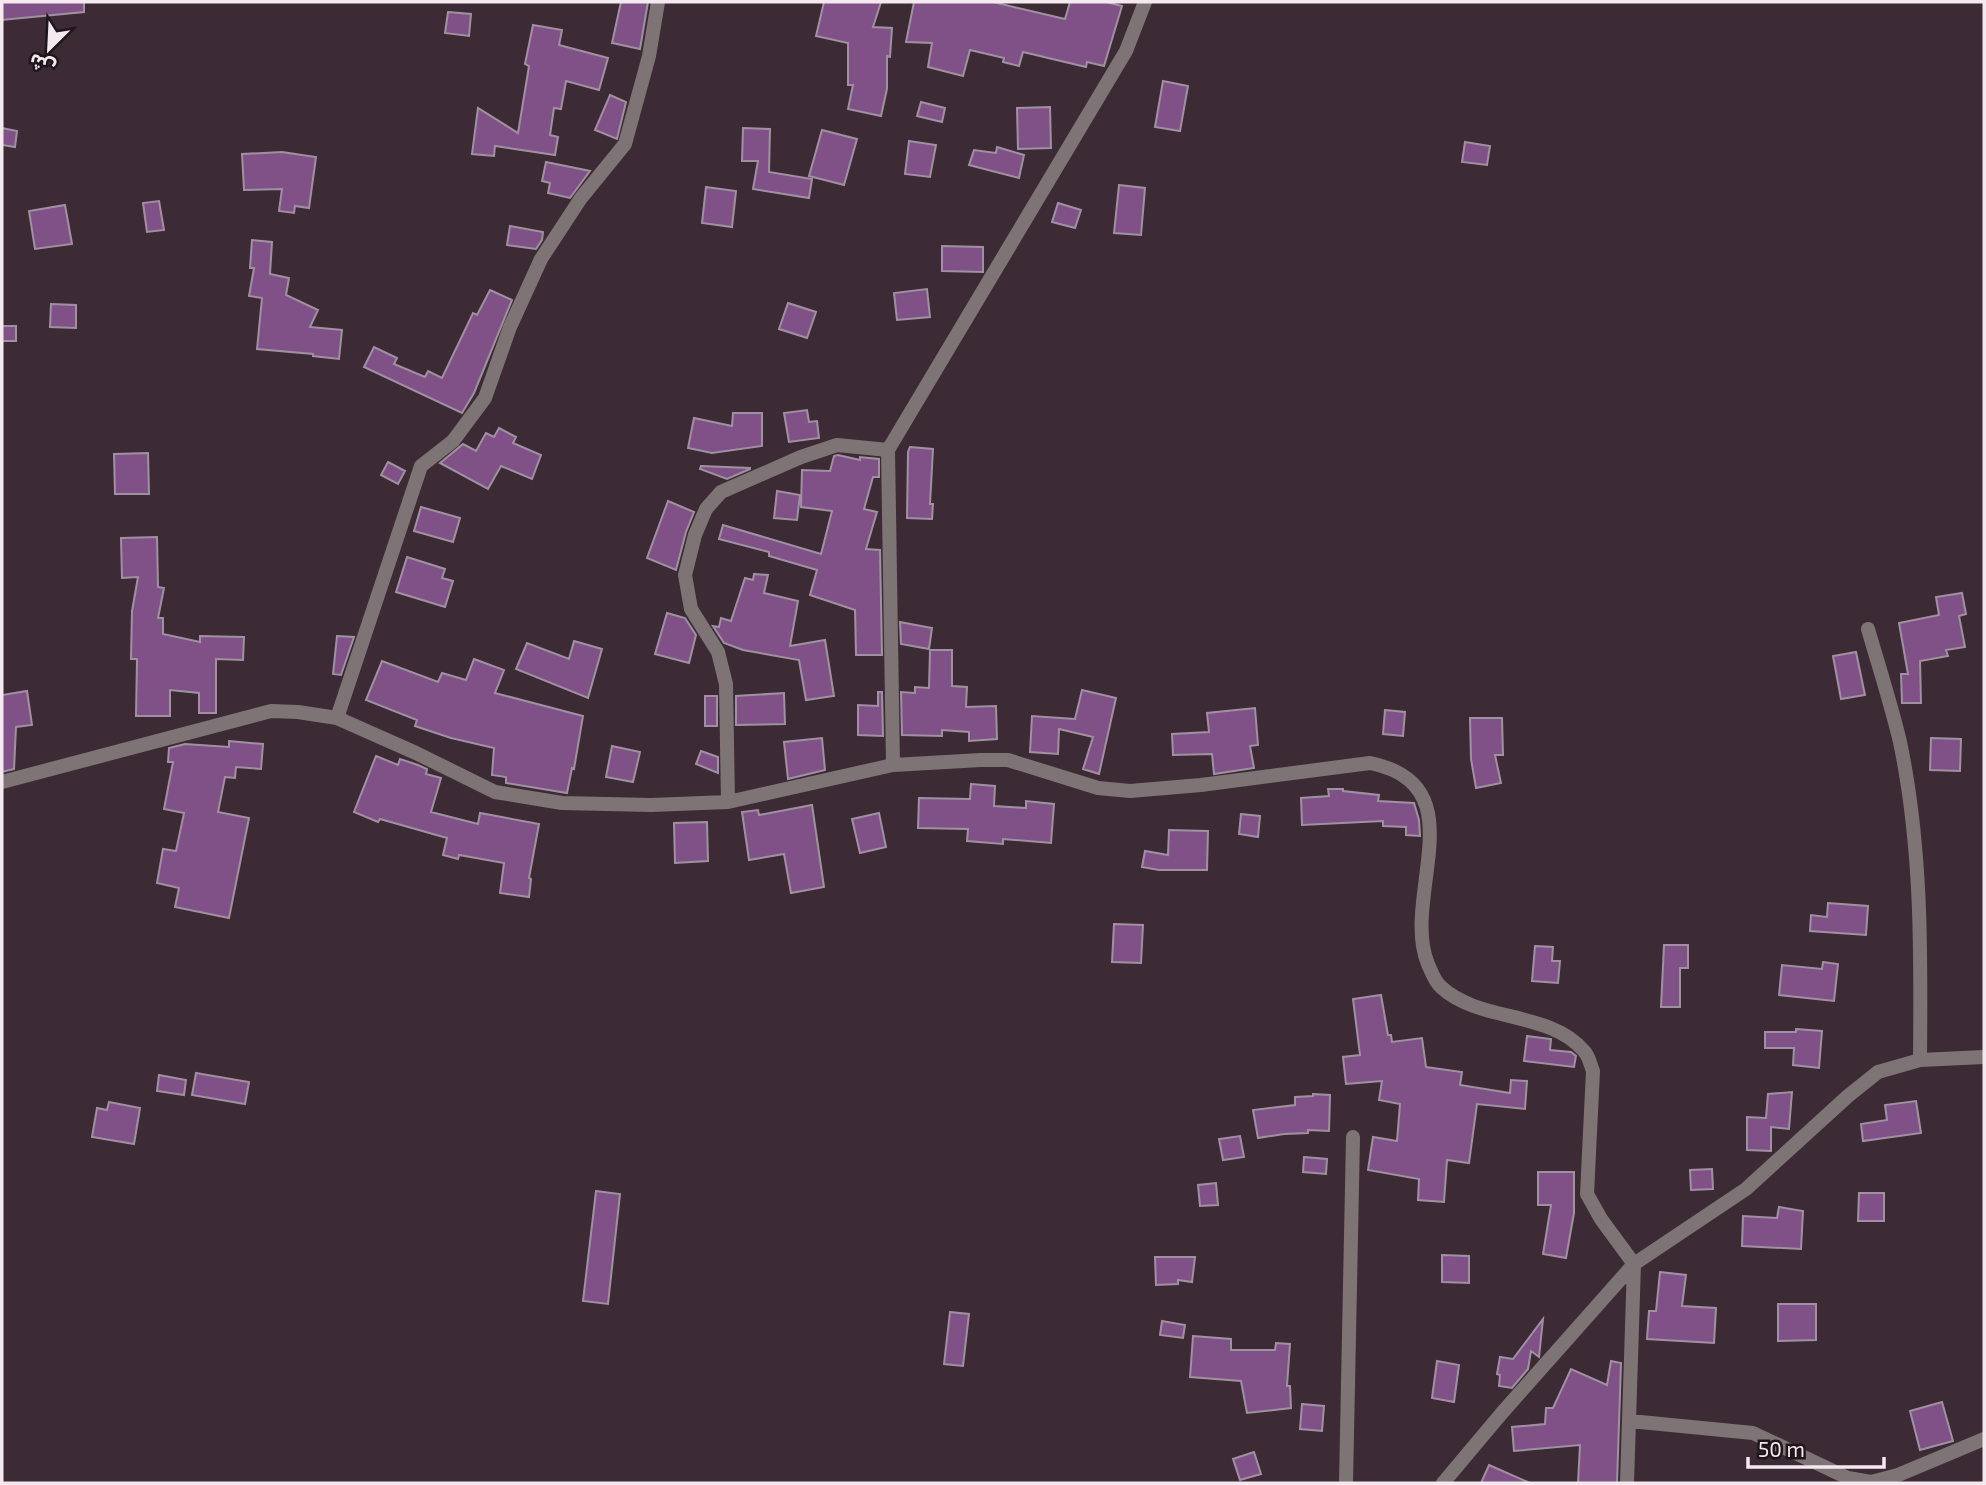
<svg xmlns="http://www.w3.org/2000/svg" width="1986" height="1485" viewBox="0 0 1986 1485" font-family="'Exo 2','Noto Sans Arabic',sans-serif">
	<rect width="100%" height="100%" fill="#3c2b34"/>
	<path fill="#805187" stroke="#9f91a1" stroke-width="2" d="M 2,2 L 84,2 L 84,12 L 2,20 Z
		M 621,2 L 648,2 L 640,49 L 612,43 Z
		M 824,2 L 881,2 L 873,27 L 892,28 L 890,57 L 887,56 L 887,89 L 881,116 L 848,109 L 853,85 L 848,85 L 848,43 L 816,36 Z
		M 914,2 L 993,2 L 1065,19 L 1070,2 L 1106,2 L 1122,6 L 1104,66 L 1087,62 L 1086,67 L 1023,52 L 1019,66 L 1003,62 L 1004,58 L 970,50 L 963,76 L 928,67 L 932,43 L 906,42 Z
		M 448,12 L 471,14 L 469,36 L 445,33 Z
		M 533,25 L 562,30 L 559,45 L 608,58 L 599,90 L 566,81 L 561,109 L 554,108 L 550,135 L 558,137 L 555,155 L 495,146 L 494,156 L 472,154 L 478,108 L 518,133 L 529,66 L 525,64 Z
		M 1163,81 L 1188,86 L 1180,131 L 1155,127 Z
		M 610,95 L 626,102 L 617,139 L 595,130 Z
		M 921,102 L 945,108 L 942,122 L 917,116 Z
		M 1050,107 L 1051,148 L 1018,149 L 1017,108 Z
		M 2,128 L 17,131 L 15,147 L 2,145 Z
		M 743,128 L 770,129 L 769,172 L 812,179 L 809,198 L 753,189 L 758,161 L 742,161 Z
		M 822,130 L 857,139 L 844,185 L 809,176 Z
		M 909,141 L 936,145 L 930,177 L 905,174 Z
		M 1465,142 L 1490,146 L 1487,165 L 1462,162 Z
		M 997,147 L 1024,155 L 1019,178 L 969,165 L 974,150 L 996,153 Z
		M 282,152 L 316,157 L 309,208 L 295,206 L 294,213 L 279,211 L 282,189 L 244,190 L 242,154 Z
		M 546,162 L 590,171 L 570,198 L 548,193 L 550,183 L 542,181 Z
		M 1119,185 L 1145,188 L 1141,235 L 1114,233 Z
		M 706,187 L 736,191 L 732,227 L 702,223 Z
		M 159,201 L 164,230 L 147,232 L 143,203 Z
		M 1058,203 L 1081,210 L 1075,228 L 1052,222 Z
		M 65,205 L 72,244 L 35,249 L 29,211 Z
		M 510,226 L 543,232 L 542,240 L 536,249 L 507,245 Z
		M 252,240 L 272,242 L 270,274 L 289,278 L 286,295 L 318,310 L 310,327 L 342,330 L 339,359 L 313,356 L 313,354 L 257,349 L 262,298 L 249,296 L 254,268 L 250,268 Z
		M 942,246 L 983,247 L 983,272 L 942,271 Z
		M 927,289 L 930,317 L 897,320 L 894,293 Z
		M 490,290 L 512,300 L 474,393 L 462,413 L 364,367 L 374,347 L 397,358 L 394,364 L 425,377 L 428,371 L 442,378 L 473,313 L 477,315 Z
		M 788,303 L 816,312 L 807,338 L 779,329 Z
		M 51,304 L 76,305 L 76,328 L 50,327 Z
		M 2,326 L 16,326 L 16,341 L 2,341 Z
		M 807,410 L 809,422 L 817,421 L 819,438 L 789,442 L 784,413 Z
		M 733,413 L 762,413 L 762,446 L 712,453 L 688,448 L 694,418 L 732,426 Z
		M 499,428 L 516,437 L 513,443 L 541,455 L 532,479 L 501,466 L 488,489 L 440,463 L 463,444 L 476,451 L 486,433 L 494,437 Z
		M 910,447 L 933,449 L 930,504 L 933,504 L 932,519 L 907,518 L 908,452 Z
		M 148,453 L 149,494 L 115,494 L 114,454 Z
		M 838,455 L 860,460 L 860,457 L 879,459 L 879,477 L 873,477 L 864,509 L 877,512 L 866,549 L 880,550 L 882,655 L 856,655 L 855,610 L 810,595 L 817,570 L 769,556 L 769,552 L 719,539 L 723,525 L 821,554 L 832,511 L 801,507 L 802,470 L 830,471 L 834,456 Z
		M 388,462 L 405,471 L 398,484 L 381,475 Z
		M 701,466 L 750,468 L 750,469 L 727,479 L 700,469 Z
		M 777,491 L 800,495 L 797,520 L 774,518 Z
		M 668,501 L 694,512 L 686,532 L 676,570 L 647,558 Z
		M 421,507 L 460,518 L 453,542 L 414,531 Z
		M 157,537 L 158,587 L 164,588 L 158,618 L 163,618 L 163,634 L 200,642 L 200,636 L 244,637 L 243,660 L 216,659 L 216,713 L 199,713 L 199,693 L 170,690 L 170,716 L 136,716 L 137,659 L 131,659 L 132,611 L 138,577 L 122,578 L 121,538 Z
		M 407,557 L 445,569 L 442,578 L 453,581 L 445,607 L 396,592 Z
		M 754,574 L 768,575 L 764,593 L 798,601 L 790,646 L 825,640 L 834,696 L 806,700 L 799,660 L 743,650 L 724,643 L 713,626 L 719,627 L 721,618 L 731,621 L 745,578 L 753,580 Z
		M 1962,593 L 1966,614 L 1959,616 L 1965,647 L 1946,650 L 1948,656 L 1920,661 L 1921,703 L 1902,703 L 1901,674 L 1908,674 L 1899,623 L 1939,615 L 1936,597 Z
		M 667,613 L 685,618 L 696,635 L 689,663 L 655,654 Z
		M 900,622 L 932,628 L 929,649 L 901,644 Z
		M 337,636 L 354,637 L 341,675 L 333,674 Z
		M 574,641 L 602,649 L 588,698 L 516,669 L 527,643 L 569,659 Z
		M 930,650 L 952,650 L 952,686 L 967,687 L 966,707 L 996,706 L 997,739 L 969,741 L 969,732 L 942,730 L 942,736 L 902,735 L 901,692 L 915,693 L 915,687 L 929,688 Z
		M 1856,652 L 1865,695 L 1841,699 L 1833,656 Z
		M 474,659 L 504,670 L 495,693 L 583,716 L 574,769 L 572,768 L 567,793 L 506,783 L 506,777 L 492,775 L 494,748 L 451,738 L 415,726 L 417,720 L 366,700 L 382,661 L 438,682 L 442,673 L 466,680 Z
		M 1082,690 L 1116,698 L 1099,774 L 1083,769 L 1093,737 L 1059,729 L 1058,754 L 1030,752 L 1032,716 L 1075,719 Z
		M 27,691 L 32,725 L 16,727 L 14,769 L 2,772 L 2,695 Z
		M 878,692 L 882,692 L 883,736 L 858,735 L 858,705 L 878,706 Z
		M 784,693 L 785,724 L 736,725 L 736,696 Z
		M 705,696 L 717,696 L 717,726 L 705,726 Z
		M 1255,708 L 1258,745 L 1250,746 L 1254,768 L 1214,774 L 1212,754 L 1173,755 L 1172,734 L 1209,732 L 1207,713 Z
		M 1385,710 L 1405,712 L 1403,736 L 1383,734 Z
		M 1470,718 L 1502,718 L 1503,755 L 1495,755 L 1501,783 L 1476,788 L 1471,759 Z
		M 822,738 L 825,770 L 788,779 L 784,742 Z
		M 1931,738 L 1961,739 L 1960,771 L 1930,770 Z
		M 229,741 L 263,744 L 261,769 L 236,767 L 235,778 L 225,777 L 218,812 L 249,818 L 229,918 L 175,907 L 179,888 L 157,883 L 163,849 L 176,851 L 184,813 L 164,809 L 173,762 L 168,762 L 169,748 L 185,744 L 229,747 Z
		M 612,746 L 640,752 L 633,782 L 606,777 Z
		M 701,751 L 718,757 L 718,773 L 696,764 Z
		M 376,756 L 398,765 L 400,759 L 418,765 L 427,769 L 426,774 L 441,778 L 431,812 L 478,824 L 480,813 L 539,824 L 529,878 L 531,879 L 529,897 L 500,893 L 504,863 L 459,855 L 458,859 L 443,855 L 447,838 L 380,819 L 378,822 L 354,812 Z
		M 971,784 L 995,786 L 994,806 L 1026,808 L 1026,801 L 1054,804 L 1051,843 L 1003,839 L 1003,844 L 967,841 L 968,829 L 918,828 L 919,798 L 970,799 Z
		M 1328,789 L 1343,789 L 1343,791 L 1379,795 L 1378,801 L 1414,803 L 1419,820 L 1420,836 L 1406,835 L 1406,827 L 1383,826 L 1383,821 L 1302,825 L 1301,798 L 1329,796 Z
		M 812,805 L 824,887 L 791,893 L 784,854 L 749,860 L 742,812 L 758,810 L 759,815 Z
		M 879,813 L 886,847 L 860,853 L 852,819 Z
		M 1241,814 L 1260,816 L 1258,837 L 1239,834 Z
		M 707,822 L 708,861 L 675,863 L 674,823 Z
		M 1169,830 L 1208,831 L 1207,870 L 1159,870 L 1142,867 L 1145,851 L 1168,855 Z
		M 1828,903 L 1868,906 L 1866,935 L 1810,931 L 1811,915 L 1827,917 Z
		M 1114,924 L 1143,925 L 1141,963 L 1112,962 Z
		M 1664,945 L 1688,945 L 1688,968 L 1680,968 L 1680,1007 L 1661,1007 Z
		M 1535,946 L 1553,947 L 1552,961 L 1560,961 L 1558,983 L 1532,981 Z
		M 1823,962 L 1838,964 L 1834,1001 L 1779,995 L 1782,965 L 1822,969 Z
		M 1381,995 L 1388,1035 L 1391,1035 L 1392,1042 L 1422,1038 L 1426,1067 L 1462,1072 L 1460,1085 L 1510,1093 L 1511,1080 L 1527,1081 L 1525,1109 L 1477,1104 L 1469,1163 L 1447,1160 L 1444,1202 L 1418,1200 L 1419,1179 L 1368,1170 L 1373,1137 L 1397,1141 L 1400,1104 L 1379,1100 L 1382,1081 L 1346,1084 L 1343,1057 L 1360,1055 L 1353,999 Z
		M 1796,1029 L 1822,1031 L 1819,1068 L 1793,1065 L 1794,1048 L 1765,1048 L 1765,1032 L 1796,1032 Z
		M 1527,1036 L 1551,1039 L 1550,1050 L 1571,1052 L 1576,1056 L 1574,1067 L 1524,1061 Z
		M 196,1073 L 249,1082 L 245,1104 L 192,1095 Z
		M 159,1075 L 186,1080 L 184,1095 L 157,1091 Z
		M 1792,1092 L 1789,1129 L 1771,1127 L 1771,1151 L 1747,1150 L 1747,1117 L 1766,1118 L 1768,1094 Z
		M 1313,1094 L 1330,1095 L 1329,1131 L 1308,1130 L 1308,1133 L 1284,1134 L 1258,1138 L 1253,1110 L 1295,1105 L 1295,1097 L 1313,1096 Z
		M 1916,1101 L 1921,1133 L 1863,1141 L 1861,1124 L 1887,1120 L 1885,1105 Z
		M 109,1102 L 140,1108 L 134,1144 L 92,1137 L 97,1108 L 107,1110 Z
		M 1240,1136 L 1244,1157 L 1223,1160 L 1219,1139 Z
		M 1304,1157 L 1327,1159 L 1326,1174 L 1303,1172 Z
		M 1712,1169 L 1713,1189 L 1691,1190 L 1690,1170 Z
		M 1538,1172 L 1574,1172 L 1574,1213 L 1566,1258 L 1543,1254 L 1551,1205 L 1538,1205 Z
		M 1216,1183 L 1218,1205 L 1200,1206 L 1198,1185 Z
		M 596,1191 L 620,1194 L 608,1304 L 583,1301 Z
		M 1859,1193 L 1884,1193 L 1884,1221 L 1858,1221 Z
		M 1779,1207 L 1803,1211 L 1801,1249 L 1742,1246 L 1743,1216 L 1777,1218 Z
		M 1442,1255 L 1469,1256 L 1469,1283 L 1442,1282 Z
		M 1155,1257 L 1195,1257 L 1192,1282 L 1178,1280 L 1178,1284 L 1156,1285 Z
		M 1660,1272 L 1686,1275 L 1682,1306 L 1716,1308 L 1714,1343 L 1647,1339 L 1649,1311 L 1656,1311 Z
		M 1778,1304 L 1816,1304 L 1816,1340 L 1778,1341 Z
		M 950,1312 L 969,1314 L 963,1366 L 944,1364 Z
		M 1543,1319 L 1539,1357 L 1531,1351 L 1528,1369 L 1512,1388 L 1499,1386 L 1500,1375 L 1497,1374 L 1500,1357 L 1513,1359 Z
		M 1162,1321 L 1185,1325 L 1183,1338 L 1160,1335 Z
		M 1193,1336 L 1231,1339 L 1231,1350 L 1275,1350 L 1276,1343 L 1290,1344 L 1287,1386 L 1290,1386 L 1291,1408 L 1247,1413 L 1241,1381 L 1190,1377 Z
		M 1437,1361 L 1459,1365 L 1454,1402 L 1432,1398 Z
		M 1611,1361 L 1621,1363 L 1617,1483 L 1578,1483 L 1580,1445 L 1514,1451 L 1512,1427 L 1545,1424 L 1546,1408 L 1553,1408 L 1571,1369 L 1607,1385 Z
		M 1942,1402 L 1953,1441 L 1920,1450 L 1910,1411 Z
		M 1302,1404 L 1324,1406 L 1322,1431 L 1300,1429 Z
		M 1254,1452 L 1261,1474 L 1240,1480 L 1233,1459 Z
		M 1489,1465 L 1530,1483 L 1481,1483 Z"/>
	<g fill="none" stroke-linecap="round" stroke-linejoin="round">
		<path stroke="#7f7475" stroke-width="14" d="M 1868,629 C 1879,667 1891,704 1900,742 C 1922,847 1921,954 1920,1060
			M 337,718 L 421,466 L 453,441 L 485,398 L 510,327 L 541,259 L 581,198 L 625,144 L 649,56 L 658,2
			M 893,765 L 888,450 L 1126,51 L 1145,2
			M 2,782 L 271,711 L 298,712 L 337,718 L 416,753 L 495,792 L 562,803 L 651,805 L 728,802 L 893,765 L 981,760 L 1008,760 L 1098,788 L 1130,791 L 1201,785 L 1370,763 C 1479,785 1400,897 1428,964 C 1431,971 1435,982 1441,987 C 1480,1023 1549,1010 1584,1051 C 1589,1056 1590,1064 1593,1071 L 1587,1194 L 1601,1219 L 1634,1264 L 1746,1189 L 1848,1096 L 1878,1072 L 1920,1060 L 1984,1057
			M 728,802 L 726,684 L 718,652 L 691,609 L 685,575 L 695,535 L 706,509 L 721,492 L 801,457 L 837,445 L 888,450
			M 1630,1421 L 1753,1433 L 1848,1478 L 1871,1482 L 1898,1475 L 1984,1439
			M 1346,1483 L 1353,1137
			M 1443,1483 L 1501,1414 L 1634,1264
			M 1627,1483 L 1634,1264"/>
	</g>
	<rect width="1986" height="1485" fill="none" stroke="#f4e9ee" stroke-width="7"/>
	<g transform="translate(49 49) rotate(204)" stroke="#1e161a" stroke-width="5" paint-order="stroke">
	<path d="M0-5L12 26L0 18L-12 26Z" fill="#f4e9ee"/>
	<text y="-10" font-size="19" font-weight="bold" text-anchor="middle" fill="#f4e9ee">ش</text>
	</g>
	<path d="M1748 1457v10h136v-10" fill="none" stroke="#f4e9ee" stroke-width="3.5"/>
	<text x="1758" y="1457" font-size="21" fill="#f4e9ee" stroke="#1e161a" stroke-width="5" paint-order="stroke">50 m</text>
</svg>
